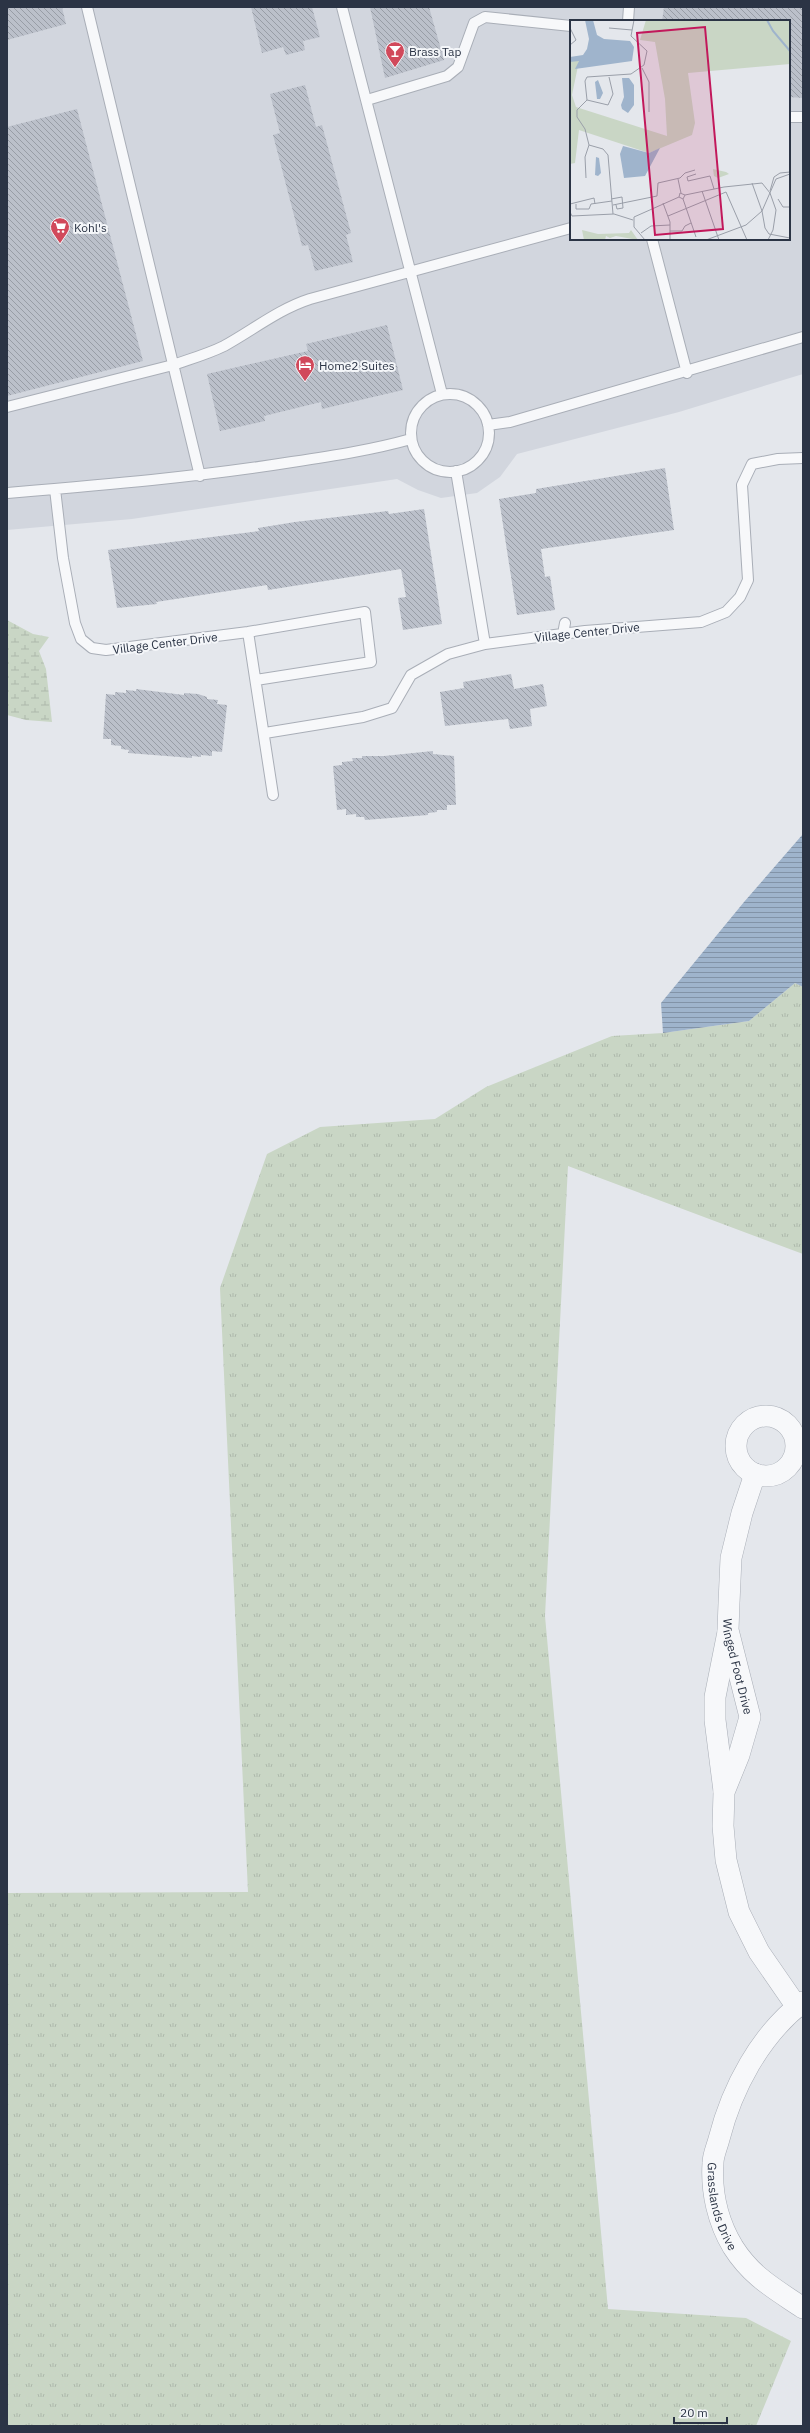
<svg xmlns="http://www.w3.org/2000/svg" width="810" height="2433" viewBox="0 0 810 2433" font-family="'IBM Plex Sans',sans-serif">
	<defs>
		<pattern id="grass-tufts" width="24" height="20" patternUnits="userSpaceOnUse"><rect width="24" height="20" fill="#c9d6c5"/><path d="M3 7l-1-3M5 7V3M7 7l1-3M15 17l-1-3M17 17v-4M19 17l1-3" fill="none" stroke="#adb8ab"/></pattern>
		<pattern id="wetland-marsh" width="20" height="14" patternUnits="userSpaceOnUse"><rect width="20" height="14" fill="#c9d6c5"/><path d="M1 5h8M5 5V1M11 12h8M15 12V8" fill="none" stroke="#adb8ab"/></pattern>
		<pattern id="water-rules" width="6" height="5" patternUnits="userSpaceOnUse"><rect width="6" height="5" fill="#9fb4cc"/><path d="M0 2.5h6" fill="none" stroke="#8293a7"/></pattern>
		<pattern id="building-back-hatch" width="6" height="6" patternUnits="userSpaceOnUse"><rect width="6" height="6" fill="#bbc0ca"/><path d="M-1 5l2 2M0 0l6 6M5-1l2 2" fill="none" stroke="#989da6"/></pattern>
	</defs>
	<rect width="100%" height="100%" fill="#e4e7ec"/>
	<path fill="#d2d6de" fill-rule="evenodd" d="M 7,7 L 803,7 L 803,374 L 679,412 L 517,454 L 500,477 L 477,493 L 441,498 L 418,490 L 397,479 L 132,519 L 7,530 ZM 571,21 L 789,21 L 789,239 L 571,239 Z"/>
	<path fill="url(#grass-tufts)" d="M 795,983 L 803,987 L 803,1254 L 568,1166 L 545,1616 L 608,2309 L 746,2318 L 791,2341 L 756,2426 L 7,2426 L 7,1893 L 248,1892 L 220,1288 L 267,1154 L 320,1127 L 435,1119 L 486,1087 L 612,1036 L 663,1033 L 749,1021 Z"/>
	<path fill="url(#wetland-marsh)" d="M 7,620 L 33,634 L 49,637 L 39,651 L 46,669 L 52,722 L 26,720 L 7,715 Z"/>
	<path fill="url(#water-rules)" d="M 803,834 L 803,987 L 795,983 L 749,1021 L 663,1033 L 661,1003 L 744,902 Z"/>
	<path fill="url(#building-back-hatch)" d="M 7,7 L 62,7 L 66,24 L 7,40 Z
		M 251,7 L 312,7 L 320,37 L 303,41 L 305,50 L 286,55 L 283,47 L 262,53 Z
		M 370,7 L 429,7 L 444,60 L 385,78 Z
		M 664,7 L 803,7 L 803,98 L 789,97 L 789,21 L 662,21 Z
		M 305,85 L 316,127 L 322,125 L 351,233 L 346,235 L 353,262 L 315,271 L 308,245 L 302,246 L 273,135 L 280,133 L 270,94 Z
		M 77,109 L 143,361 L 7,396 L 7,127 Z
		M 387,325 L 403,390 L 322,409 L 321,402 L 264,416 L 265,421 L 220,431 L 207,374 L 308,351 L 306,344 Z
		M 665,468 L 674,530 L 541,549 L 545,577 L 550,576 L 555,610 L 517,615 L 499,499 L 536,493 L 536,489 Z
		M 424,509 L 442,624 L 403,630 L 398,598 L 406,597 L 401,569 L 268,590 L 267,585 L 156,602 L 157,604 L 117,608 L 108,550 L 259,531 L 258,528 L 295,522 L 388,511 L 389,514 Z
		M 511,674 L 514,689 L 543,684 L 547,706 L 530,709 L 532,726 L 510,729 L 508,719 L 445,726 L 440,692 L 464,688 L 463,682 Z
		M 136,689 L 184,695 L 184,693 L 198,694 L 207,697 L 207,699 L 218,700 L 217,704 L 227,705 L 222,752 L 212,751 L 212,756 L 201,755 L 201,757 L 192,756 L 192,758 L 128,753 L 129,750 L 121,749 L 121,746 L 111,745 L 111,739 L 103,739 L 106,694 L 115,695 L 115,692 L 126,693 L 126,690 L 136,691 Z
		M 433,751 L 433,754 L 454,756 L 456,805 L 447,805 L 447,810 L 437,810 L 437,812 L 428,813 L 428,815 L 365,820 L 364,817 L 356,817 L 356,814 L 346,815 L 346,809 L 337,810 L 333,766 L 342,765 L 342,762 L 353,761 L 352,758 L 362,758 L 362,756 L 384,756 Z"/>
	<g fill="none" stroke-linecap="round" stroke-linejoin="round">
		<defs>
			<path id="lane" d="M 87,7 L 200,476
				M 342,7 L 442,394
				M 628,21 L 629,7
				M 367,100 L 447,76 L 458,67 L 474,23 L 485,17 L 571,26
				M 789,117 L 803,117
				M 652,239 L 687,373
				M411 433a39 39 0 1 1 78 0a39 39 0 1 1-78 0Z
				M 7,407 L 173,365 C 190,359 208,354 224,346 C 253,330 279,309 310,299 L 571,228
				M 488,425 L 510,422 L 803,337
				M 456,471 L 485,644
				M 55,489 L 63,558 L 75,623 L 81,639 L 92,648 L 106,650 L 248,632 L 365,612 L 371,662 L 256,680
				M 7,493 C 102,485 198,477 292,462 C 332,456 372,450 411,439
				M 248,632 L 273,795
				M 563,634 L 565,623
				M 265,733 L 363,717 L 392,708 L 411,675 L 448,654 L 485,644 L 585,631 L 701,622 L 726,612 L 740,597 L 748,580 L 742,485 L 752,464 L 778,459 L 803,458"/>
			<g id="street">
				<circle cx="766" cy="1446" r="30"/>
				<path id="s1" d="M 755,1474 L 742,1513 L 731,1558 L 729,1603 L 728,1630 L 750,1717 L 739,1755 L 724,1792 L 723,1826 L 726,1860 L 739,1912 L 759,1952 L 797,2007"/>
				<path d="M 724,1791 L 715,1720 L 715,1697 L 728,1632"/>
				<path id="s2" d="M 803,2002 C 760,2035 732,2088 719,2139 C 717,2147 713,2155 713,2163 C 711,2192 718,2222 733,2247 C 752,2277 775,2289 803,2308"/>
			</g>
		</defs>
		<use href="#lane" stroke="#a9aeb7" stroke-width="12"/>
		<use href="#street" stroke="#a9aeb7" stroke-width="22"/>
		<use href="#lane" stroke="#f7f8fa" stroke-width="10"/>
		<use href="#street" stroke="#f7f8fa" stroke-width="21"/>
	</g>
	<defs>
		<symbol id="bar-pin" viewBox="-11 -11 22 30"><path d="M0 17L-7.5 6A9.5 9.5 0 1 1 7.5 6Z" fill="#d1495b" stroke="#f4f6f9"/><path d="M-6-5H6L.8 .8V4.5H3.5V6h-7V4.5H-.8V.8Z" fill="#fff"/></symbol>
		<symbol id="supermarket-pin" viewBox="-11 -11 22 30"><path d="M0 17L-7.5 6A9.5 9.5 0 1 1 7.5 6Z" fill="#d1495b" stroke="#f4f6f9"/><path d="M-6-5.5h2.5l.6 2H6L4.5 2H-2.5L-4.4-4H-6ZM-1.5 3.2a1.3 1.3 0 1 0 .1 0ZM3 3.2a1.3 1.3 0 1 0 .1 0Z" fill="#fff"/></symbol>
		<symbol id="hotel-pin" viewBox="-11 -11 22 30"><path d="M0 17L-7.5 6A9.5 9.5 0 1 1 7.5 6Z" fill="#d1495b" stroke="#f4f6f9"/><path d="M-6-4.5h1.5V1H6V5H4.5V3h-9V5H-6ZM-4 0a1.8 1.8 0 1 1 3.6 0ZM.5 0V-2.5h3Q6-2.5 6 0Z" fill="#fff"/></symbol>
	</defs>
	<g fill-rule="evenodd">
		<use href="#bar-pin" x="384" y="40" width="22" height="30"/>
		<use href="#supermarket-pin" x="49" y="216" width="22" height="30"/>
		<use href="#hotel-pin" x="294" y="354" width="22" height="30"/>
	</g>
	<g text-anchor="middle" dominant-baseline="central" stroke-width="4" stroke-linejoin="round" paint-order="stroke">
		<g font-size="12" fill="#2b3445" stroke="#f4f6f9" text-anchor="start">
			<text x="409" y="51">Brass Tap</text>
			<text x="74" y="227">Kohl's</text>
			<text x="319" y="365">Home2 Suites</text>
		</g>
		<g font-size="12" fill="#2b3445" stroke="#f4f6f9">
			<text transform="translate(587 632) rotate(-6)">Village Center Drive</text>
			<text transform="translate(165 643) rotate(-7)">Village Center Drive</text>
			<text stroke="none"><textPath href="#s1" startOffset="197">Winged Foot Drive</textPath></text>
			<text stroke="none"><textPath href="#s2" startOffset="233">Grasslands Drive</textPath></text>
		</g>
	</g>
	<g transform="translate(570 20)">
		<rect width="220" height="220" fill="#e4e7ec"/>
		<path d="M 76,0 L 220,0 L 220,44 L 118,53 L 125,103 L 122,115 L 79,133 L 9,110 L 5,143 L 0,144 L 0,42 L 3,40 L 9,41 L 2,75 L 6,87 L 97,116 L 95,79 L 85,22 L 70,20 Z" fill="#c9d6c5"/>
		<path d="M 143,149 L 156,152 L 159,154 L 148,158 L 144,156 ZM 12,210 L 28,214 L 59,213 L 61,210 L 68,220 L 46,216 L 40,218 L 36,216 L 35,220 L 14,220 Z" fill="#c9d6c5"/>
		<path d="M 15,0 L 23,0 L 27,15 L 34,19 L 60,21 L 64,27 L 62,41 L 5,49 L 9,41 L 0,42 L 0,37 L 13,35 L 17,29 L 19,19 ZM 52,58 L 59,58 L 64,65 L 64,85 L 58,93 L 52,89 L 51,85 L 54,77 ZM 28,60 L 33,73 L 30,79 L 27,79 L 25,62 ZM 53,126 L 79,133 L 90,128 L 75,156 L 54,158 L 50,134 ZM 26,137 L 29,138 L 31,153 L 28,156 L 25,155 Z" fill="#9fb4cc"/>
		<path fill="none" stroke="#9fb4cc" stroke-width="2" d="M 197,0 L 203,11 L 220,31"/>
		<path fill="none" stroke="#9a9fa9" stroke-width="1" d="M 39,8 L 62,10M 0,25 L 6,20 L 0,8M 72,48 L 79,62 L 79,92M 39,57 L 43,74 L 38,85 L 17,80 L 15,61 L 17,57 L 61,54 L 74,45 L 77,31 L 61,16 L 64,0M 17,80 L 7,90 L 7,97 L 15,109 L 19,125M 19,125 L 33,129 L 38,135 L 43,194M 126,154 L 117,157 L 118,161 L 140,156 L 144,169M 220,154 L 206,159 L 192,191 L 195,208 L 199,214 L 220,218M 16,158 L 15,137 L 19,125M 108,159 L 111,173M 132,171 L 149,220M 200,171 L 204,157 L 210,153 L 220,152M 156,172 L 177,220M 115,175 L 154,167 L 192,163 L 200,173 L 206,190 L 203,210 L 198,220M 41,179 L 52,177 L 53,188 L 47,189 L 46,185M 113,179 L 126,217M 208,179 L 213,187 L 220,187M 93,183 L 100,202 L 100,220M 0,184 L 24,178 L 25,184M 6,184 L 6,189 L 19,189 L 21,184 L 42,181M 43,185 L 87,176 L 88,163 L 110,158 L 115,153 L 125,150M 0,192 L 2,196 L 44,194 L 63,200M 98,196 L 156,172M 100,211 L 112,211 L 115,206 L 121,203M 71,213 L 81,206 L 100,205M 75,220 L 64,207 L 64,197 L 109,177 L 110,173 L 115,175 L 113,179 L 109,177M 136,220 L 176,205 L 192,191 L 182,163"/>
		<path fill="#c2185b" fill-opacity="0.15" stroke="#c2185b" stroke-width="2" d="M 135,7 L 153,209 L 85,215 L 67,13 Z"/>
		<rect width="220" height="220" fill="none" stroke="#2b3445" stroke-width="2"/>
	</g>
	<rect width="810" height="2433" fill="none" stroke="#2b3445" stroke-width="16"/>
	<path d="M674 2417v6h53v-6" fill="none" stroke="#2b3445" stroke-width="2"/>
	<text x="680" y="2417" font-size="12" fill="#2b3445" stroke="#f4f6f9" stroke-width="3" paint-order="stroke">20 m</text>
</svg>
